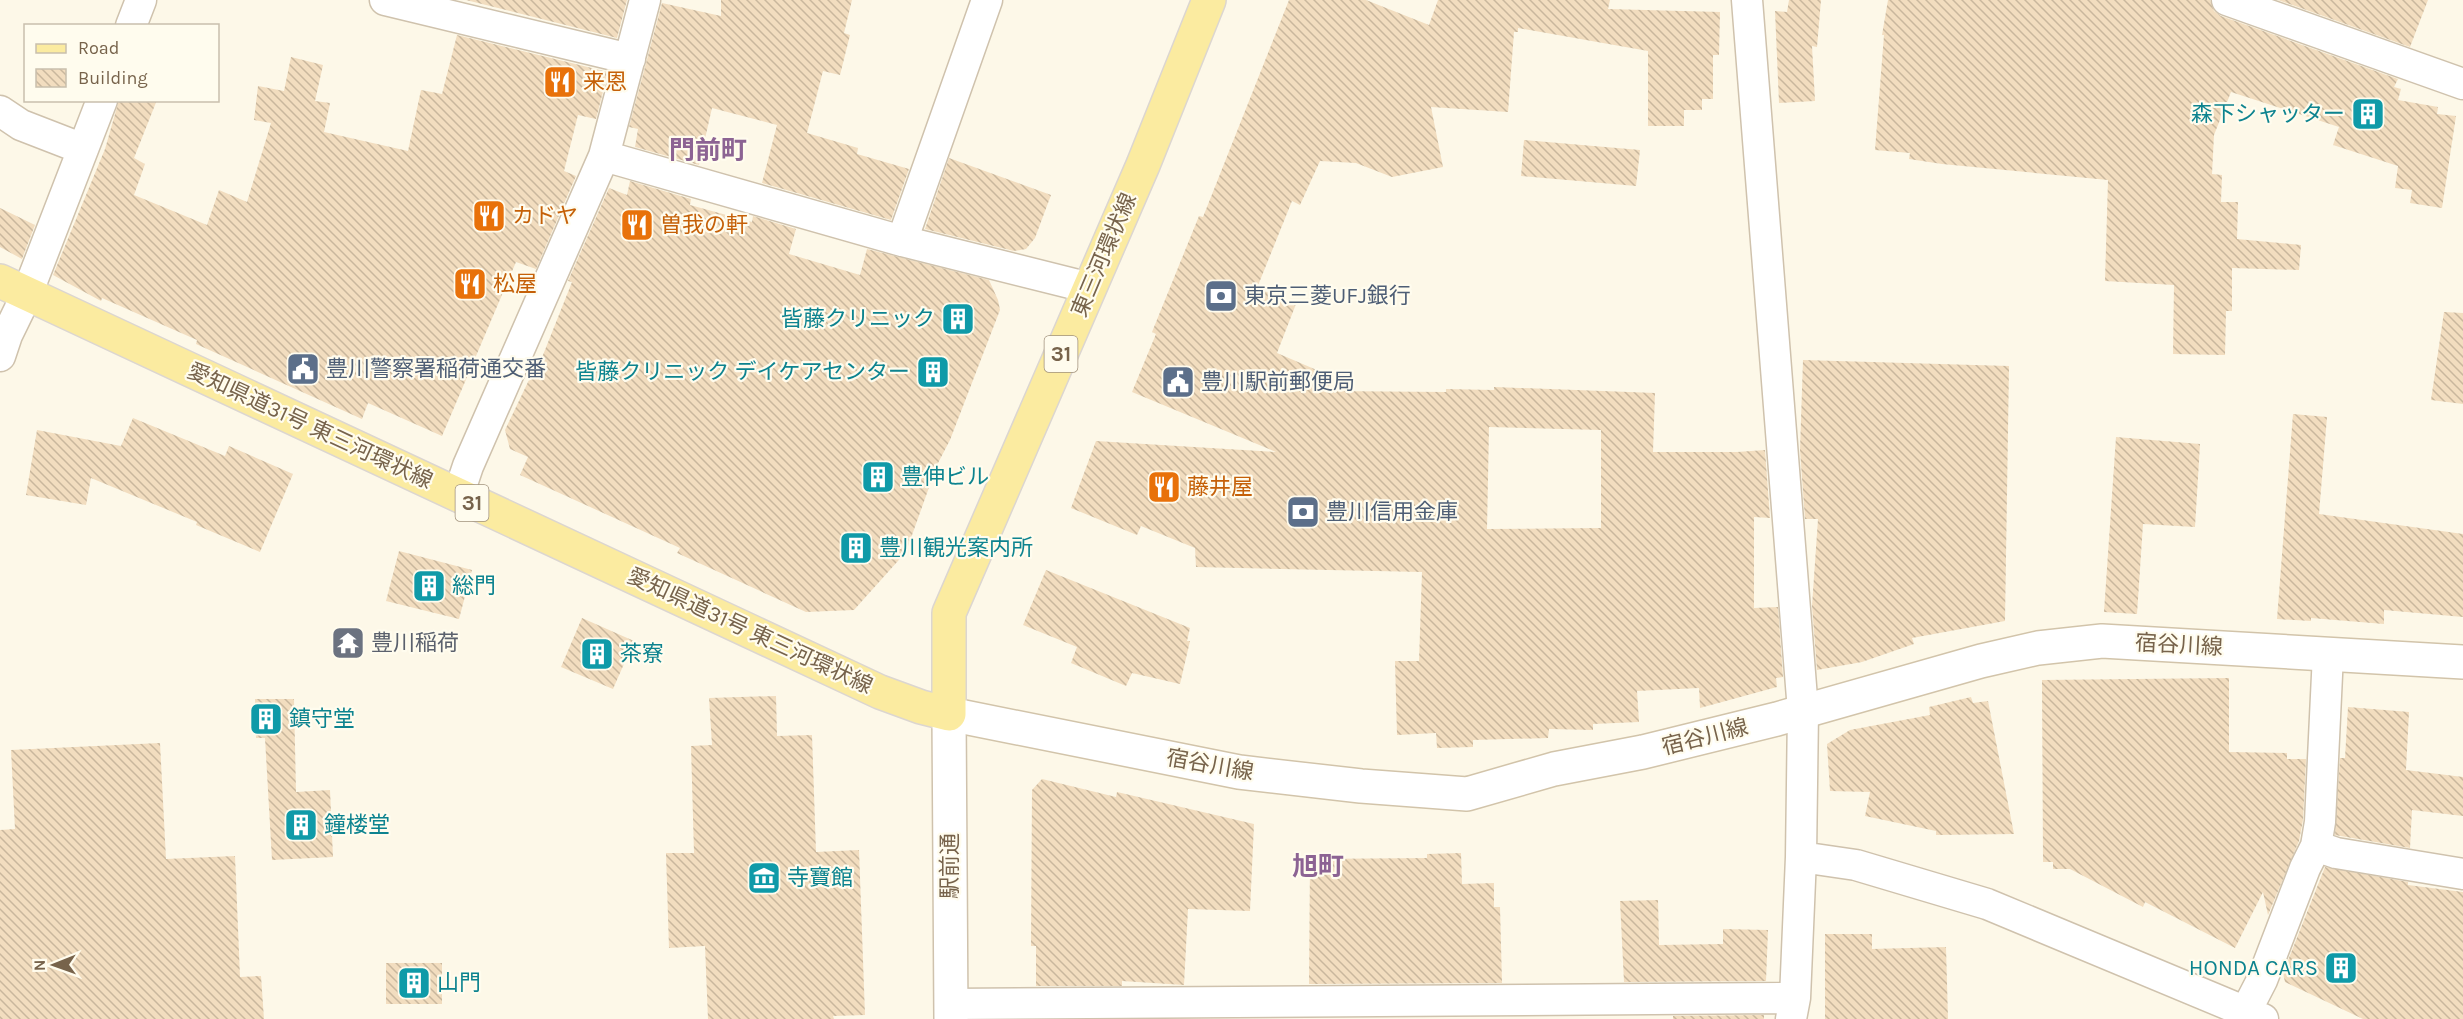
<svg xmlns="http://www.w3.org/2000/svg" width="2463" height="1019" viewBox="0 0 2463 1019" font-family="Karla,'Noto Sans JP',sans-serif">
	<defs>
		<pattern id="building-back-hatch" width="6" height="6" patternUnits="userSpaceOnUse" patternTransform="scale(1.5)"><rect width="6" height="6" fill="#f2ddbf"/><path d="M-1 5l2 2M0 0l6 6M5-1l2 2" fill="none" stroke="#c9b79d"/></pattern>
	</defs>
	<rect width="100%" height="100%" fill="#fdf8e8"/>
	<path fill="url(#building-back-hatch)" fill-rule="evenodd" d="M 466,0 L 627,0 L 617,38 Z
		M 721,0 L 852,0 L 844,33 L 850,35 L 840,75 L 823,71 L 807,133 L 858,148 L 857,154 L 909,169 L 891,220 L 762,183 L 777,125 L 712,108 L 699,165 L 635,147 L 638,129 L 629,127 L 662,3 L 721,16 Z
		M 1289,0 L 1366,0 L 1429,25 L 1438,0 L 1610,0 L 1608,9 L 1720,12 L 1719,55 L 1713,55 L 1713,99 L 1702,99 L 1702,110 L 1684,110 L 1684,126 L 1648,126 L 1648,51 L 1518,28 L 1518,32 L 1514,32 L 1508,112 L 1431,107 L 1443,167 L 1392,177 L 1356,163 L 1320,161 L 1300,205 L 1292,201 L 1257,288 L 1296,304 L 1277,353 L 1333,377 L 1327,391 L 1446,392 L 1446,389 L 1494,390 L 1494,387 L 1655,393 L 1653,452 L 1737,452 L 1765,450 L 1770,518 L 1754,517 L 1754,608 L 1778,607 L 1783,677 L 1776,678 L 1777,687 L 1700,708 L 1699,688 L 1637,691 L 1639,722 L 1593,724 L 1593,730 L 1549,729 L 1548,738 L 1473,740 L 1473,747 L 1437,748 L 1436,733 L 1397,735 L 1395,661 L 1419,661 L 1422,572 L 1196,567 L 1195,548 L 1141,526 L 1137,535 L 1071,508 L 1096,441 L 1276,452 L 1132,392 L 1156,334 L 1152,332 L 1199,216 L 1203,217 ZM 1489,427 L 1601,430 L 1601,528 L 1487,529 Z
		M 1789,0 L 1821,0 L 1817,47 L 1812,46 L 1815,101 L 1779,103 L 1775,11 L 1787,12 Z
		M 1888,0 L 2210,0 L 2214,11 L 2221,16 L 2398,79 L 2394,87 L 2401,89 L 2398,100 L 2438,107 L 2437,114 L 2456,116 L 2442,208 L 2410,203 L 2412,190 L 2395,188 L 2398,166 L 2333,145 L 2339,127 L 2231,92 L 2214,135 L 2212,174 L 2222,175 L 2221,202 L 2238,202 L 2237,239 L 2301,245 L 2299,270 L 2232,268 L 2232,311 L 2226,311 L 2225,355 L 2173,354 L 2174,285 L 2105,281 L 2108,180 L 1942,164 L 1909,159 L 1910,153 L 1875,150 L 1884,35 L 1882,35 Z
		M 2278,0 L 2428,0 L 2410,47 Z
		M 457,35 L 608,72 L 596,119 L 578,115 L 564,171 L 576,176 L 536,269 L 516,262 L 442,436 L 368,403 L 362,419 L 196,344 L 197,340 L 102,298 L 101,301 L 53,275 L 105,149 L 119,100 L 157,100 L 134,158 L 145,164 L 134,195 L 207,225 L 219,190 L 247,202 L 271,123 L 254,120 L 258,86 L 284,91 L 291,57 L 323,65 L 315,101 L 330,103 L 324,132 L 408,151 L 421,90 L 442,94 Z
		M 1524,140 L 1640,150 L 1636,186 L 1521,176 Z
		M 949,158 L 1051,195 L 1035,238 L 1026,249 L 1014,251 L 925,229 Z
		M 630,181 L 691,199 L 690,205 L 752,222 L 753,216 L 796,229 L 789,254 L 860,275 L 867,249 L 989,280 L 998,300 L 1000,310 L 950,440 L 937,465 L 906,552 L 854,610 L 806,612 L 677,553 L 680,548 L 520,475 L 528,457 L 510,449 L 505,430 L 539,359 L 541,360 L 572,282 L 568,281 L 609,188 L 627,195 Z
		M 0,208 L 35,225 L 22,259 L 0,247 Z
		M 2444,312 L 2463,313 L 2463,404 L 2431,400 Z
		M 1803,360 L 2009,366 L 2005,621 L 1912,638 L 1914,644 L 1862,662 L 1817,670 L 1812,606 L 1818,519 L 1805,519 L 1800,450 Z
		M 2293,414 L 2327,417 L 2319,514 L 2463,534 L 2463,617 L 2384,610 L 2384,624 L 2311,618 L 2311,621 L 2277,619 Z
		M 133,418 L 225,456 L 229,446 L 293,474 L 260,552 L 196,525 L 197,522 L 91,478 L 86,505 L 26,495 L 37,430 L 121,446 Z
		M 2116,437 L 2200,444 L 2195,527 L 2143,524 L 2137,614 L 2104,612 Z
		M 399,551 L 472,570 L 459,619 L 386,601 Z
		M 1046,570 L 1190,628 L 1187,641 L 1190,641 L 1180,684 L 1132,673 L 1126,686 L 1071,663 L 1077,647 L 1023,625 Z
		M 582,618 L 634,641 L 613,689 L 561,667 Z
		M 2229,678 L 2229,752 L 2287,753 L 2287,759 L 2306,759 L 2303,820 L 2299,841 L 2268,915 L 2263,892 L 2235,948 L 2145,902 L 2143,907 L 2070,869 L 2053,869 L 2053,862 L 2043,862 L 2042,680 Z
		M 776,696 L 777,736 L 812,735 L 816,852 L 859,850 L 865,1015 L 833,1016 L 834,1019 L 708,1019 L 705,946 L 669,948 L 666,853 L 694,853 L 691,746 L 712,745 L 709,698 Z
		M 1971,697 L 1973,703 L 1988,701 L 2014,834 L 1936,835 L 1936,831 L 1865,816 L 1870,792 L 1830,791 L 1827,744 L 1850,730 L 1930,715 L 1929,707 Z
		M 255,699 L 294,699 L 296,792 L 330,790 L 333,857 L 272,860 L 265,738 L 256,738 Z
		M 2348,707 L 2409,712 L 2406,770 L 2463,777 L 2463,816 L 2412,810 L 2410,848 L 2335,835 L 2340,758 L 2345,758 Z
		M 160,743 L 166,859 L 235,856 L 240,977 L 261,976 L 264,1019 L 0,1019 L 0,830 L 15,829 L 11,750 Z
		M 1042,779 L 1116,797 L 1117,792 L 1254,824 L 1250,911 L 1188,909 L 1184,985 L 1122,981 L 1122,986 L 1036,986 L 1036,946 L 1031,946 L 1032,790 Z
		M 1461,853 L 1462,884 L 1494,883 L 1494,907 L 1500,907 L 1502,983 L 1309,984 L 1310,859 L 1427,858 L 1427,854 Z
		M 2325,867 L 2408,882 L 2408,885 L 2463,892 L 2463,1019 L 2363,1019 L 2285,982 L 2283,973 Z
		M 1658,900 L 1659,945 L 1723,944 L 1723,929 L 1768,930 L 1766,981 L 1624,982 L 1620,901 Z
		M 1825,934 L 1872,934 L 1872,949 L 1946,947 L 1948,1019 L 1825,1019 Z
		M 386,963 L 442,963 L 442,1004 L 386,1004 Z
		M 1764,1015 L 1764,1019 L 1673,1019 L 1673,1016 Z"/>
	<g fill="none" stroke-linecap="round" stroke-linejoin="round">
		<defs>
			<path id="minor" d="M 385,0 L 630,59
				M 1747,0 L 1803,711 L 1801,857 L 1795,998 L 1791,1019
				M 2227,0 L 2463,84
				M 131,26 L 141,0
				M 0,111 L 21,125 L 83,149
				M 604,156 L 902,241 L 1090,288
				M 902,241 L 987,0
				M 0,356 L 7,335 L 27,294 L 102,100
				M 458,496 L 468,466 L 604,156 L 645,0
				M 2316,846 L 2336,853 L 2463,874
				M 1801,857 L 1856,865 L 1987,904 L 2263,1019
				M 950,1004 L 1795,998
				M 2246,1011 L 2262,980 L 2305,868 L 2316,846 L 2320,822 L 2328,654"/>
			<path id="tertiary" d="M 949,714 L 951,1019"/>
			<path id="secondary" d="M 949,714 L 1239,772 L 1361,786 L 1467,794 L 1554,769 L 1643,752 L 1777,719 L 1981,661 L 2038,648 L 2102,641 L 2463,662"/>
			<path id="primary" d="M 0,281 L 880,692 L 921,707 L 949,714 L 949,613 L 1143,165 L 1209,0"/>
		</defs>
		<use href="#minor" stroke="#cfc2ad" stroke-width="33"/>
		<use href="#tertiary" stroke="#cfc2ad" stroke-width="36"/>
		<use href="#secondary" stroke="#d2c4aa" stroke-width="36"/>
		<use href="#primary" stroke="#dcd6d0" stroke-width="36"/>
		<use href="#minor" stroke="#fff" stroke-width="30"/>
		<use href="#tertiary" stroke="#fff" stroke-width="33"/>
		<use href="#secondary" stroke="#fff" stroke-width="33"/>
		<use href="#primary" stroke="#fbeba0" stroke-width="33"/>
	</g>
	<defs>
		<symbol id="restaurant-square" viewBox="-11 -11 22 22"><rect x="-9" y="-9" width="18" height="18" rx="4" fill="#e8710a" stroke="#fffcee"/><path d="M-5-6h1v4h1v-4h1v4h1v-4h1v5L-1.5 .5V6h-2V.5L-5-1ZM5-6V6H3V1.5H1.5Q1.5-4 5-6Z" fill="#fff"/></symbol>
		<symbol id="building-square" viewBox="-11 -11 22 22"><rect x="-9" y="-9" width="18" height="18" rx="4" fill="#0f9aa8" stroke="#fffcee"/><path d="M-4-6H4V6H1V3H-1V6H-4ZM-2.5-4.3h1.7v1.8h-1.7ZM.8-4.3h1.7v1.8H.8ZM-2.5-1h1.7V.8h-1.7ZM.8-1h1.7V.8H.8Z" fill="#fff"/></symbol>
		<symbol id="bank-square" viewBox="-11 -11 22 22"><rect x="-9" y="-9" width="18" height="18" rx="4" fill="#5c6f8a" stroke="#fffcee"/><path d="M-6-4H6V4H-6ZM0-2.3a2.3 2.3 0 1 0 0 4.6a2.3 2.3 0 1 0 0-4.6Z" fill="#fff"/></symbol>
		<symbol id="civic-square" viewBox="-11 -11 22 22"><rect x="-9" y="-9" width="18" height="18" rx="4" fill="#5c6f8a" stroke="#fffcee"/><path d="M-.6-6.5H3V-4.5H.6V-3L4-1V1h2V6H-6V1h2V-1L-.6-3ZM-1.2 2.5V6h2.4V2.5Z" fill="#fff"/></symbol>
		<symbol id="temple-square" viewBox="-11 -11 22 22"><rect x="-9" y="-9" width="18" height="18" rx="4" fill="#6b7280" stroke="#fffcee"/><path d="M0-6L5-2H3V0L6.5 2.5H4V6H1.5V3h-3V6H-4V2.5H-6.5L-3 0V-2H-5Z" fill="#fff"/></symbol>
		<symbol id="museum-square" viewBox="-11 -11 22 22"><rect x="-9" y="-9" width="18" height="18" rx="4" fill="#0f9aa8" stroke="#fffcee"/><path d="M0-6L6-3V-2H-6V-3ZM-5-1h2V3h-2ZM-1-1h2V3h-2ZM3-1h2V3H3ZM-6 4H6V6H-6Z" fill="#fff"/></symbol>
	</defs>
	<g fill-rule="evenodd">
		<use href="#restaurant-square" x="541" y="63" width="38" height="38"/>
		<use href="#building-square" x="2349" y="95" width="38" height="38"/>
		<use href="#restaurant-square" x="470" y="197" width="38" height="38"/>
		<use href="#restaurant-square" x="618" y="206" width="38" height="38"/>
		<use href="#restaurant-square" x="451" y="265" width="38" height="38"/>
		<use href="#bank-square" x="1202" y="277" width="38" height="38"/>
		<use href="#building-square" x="939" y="300" width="38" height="38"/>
		<use href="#civic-square" x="284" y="350" width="38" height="38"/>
		<use href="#building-square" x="914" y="353" width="38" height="38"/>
		<use href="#civic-square" x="1159" y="363" width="38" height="38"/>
		<use href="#building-square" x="859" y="458" width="38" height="38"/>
		<use href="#restaurant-square" x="1145" y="468" width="38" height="38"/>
		<use href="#bank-square" x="1284" y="493" width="38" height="38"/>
		<use href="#building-square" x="837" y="529" width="38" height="38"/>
		<use href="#building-square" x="410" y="567" width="38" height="38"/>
		<use href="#temple-square" x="329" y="624" width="38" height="38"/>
		<use href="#building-square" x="578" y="635" width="38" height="38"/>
		<use href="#building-square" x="247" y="700" width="38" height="38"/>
		<use href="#building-square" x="282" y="806" width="38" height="38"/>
		<use href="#museum-square" x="745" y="859" width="38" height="38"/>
		<use href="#building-square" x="2322" y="949" width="38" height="38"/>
		<use href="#building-square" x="395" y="964" width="38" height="38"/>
	</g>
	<g text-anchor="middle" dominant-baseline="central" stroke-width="4.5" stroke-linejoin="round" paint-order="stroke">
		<g fill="#fffcee" stroke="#a0917c" stroke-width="1.5">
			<rect x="1044.5" y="336" width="33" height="36" rx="4.5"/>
			<rect x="455.5" y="485" width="33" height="36" rx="4.5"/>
		</g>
		<g font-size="21" font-weight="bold" fill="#77634b">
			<text x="1061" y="354">31</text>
			<text x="472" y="503">31</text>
		</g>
		<g font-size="22" fill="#c56008" stroke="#fffcee" text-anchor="start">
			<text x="583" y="82">来恩</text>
			<text x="512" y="216">カドヤ</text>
			<text x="660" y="225">曽我の軒</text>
			<text x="493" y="284">松屋</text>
			<text x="1187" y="487">藤井屋</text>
		</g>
		<g font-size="22" fill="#0d838f" stroke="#fffcee" text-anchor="start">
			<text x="2345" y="114" text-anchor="end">森下シャッター</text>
			<text x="935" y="319" text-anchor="end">皆藤クリニック</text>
			<text x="910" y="372" text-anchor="end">皆藤クリニック デイケアセンター</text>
			<text x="901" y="477">豊伸ビル</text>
			<text x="879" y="548">豊川観光案内所</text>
			<text x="452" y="586">総門</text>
			<text x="620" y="654">茶寮</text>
			<text x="289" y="719">鎮守堂</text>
			<text x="324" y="825">鐘楼堂</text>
			<text x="787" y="878">寺寶館</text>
			<text x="2318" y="968" text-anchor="end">HONDA CARS</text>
			<text x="437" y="983">山門</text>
		</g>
		<g font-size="22" fill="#77634b" stroke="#fffcee">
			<text transform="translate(1104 255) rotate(-67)">東三河環状線</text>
			<text transform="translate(310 426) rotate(25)">愛知県道31号 東三河環状線</text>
			<text transform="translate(750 631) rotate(25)">愛知県道31号 東三河環状線</text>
			<text transform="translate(2179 645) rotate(3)">宿谷川線</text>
			<text transform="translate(1705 737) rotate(-14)">宿谷川線</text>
			<text transform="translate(1210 765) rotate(10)">宿谷川線</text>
			<text transform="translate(950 866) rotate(-90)">駅前通</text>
		</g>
		<g font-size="22" fill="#4e5e75" stroke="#fffcee" text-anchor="start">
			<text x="1244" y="296">東京三菱UFJ銀行</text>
			<text x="326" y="369">豊川警察署稲荷通交番</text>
			<text x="1201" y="382">豊川駅前郵便局</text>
			<text x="1326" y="512">豊川信用金庫</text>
		</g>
		<g font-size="22" fill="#5b616d" stroke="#fffcee" text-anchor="start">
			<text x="371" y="643">豊川稲荷</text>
		</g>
		<g font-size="26" font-weight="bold" fill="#8c6393" stroke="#fffcee">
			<text x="708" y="150">門前町</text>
			<text x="1318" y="866">旭町</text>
		</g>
	</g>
	<rect x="24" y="24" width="195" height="78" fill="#fffcee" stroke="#c9bfad" stroke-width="1.5"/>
	<rect x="36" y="44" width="30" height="9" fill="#fbeba0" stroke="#c9bfad" stroke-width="1.5"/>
	<text x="78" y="54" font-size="18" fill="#77634b">Road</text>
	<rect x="36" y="69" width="30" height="18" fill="url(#building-back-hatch)" stroke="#c9bfad" stroke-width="1.5"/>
	<text x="78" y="84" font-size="18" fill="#77634b">Building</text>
	<g transform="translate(54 965) rotate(269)" stroke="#fffcee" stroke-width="4.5" paint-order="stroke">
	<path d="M0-4.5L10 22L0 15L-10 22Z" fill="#77634b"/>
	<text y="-9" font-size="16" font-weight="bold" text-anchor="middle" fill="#77634b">N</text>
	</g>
</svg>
